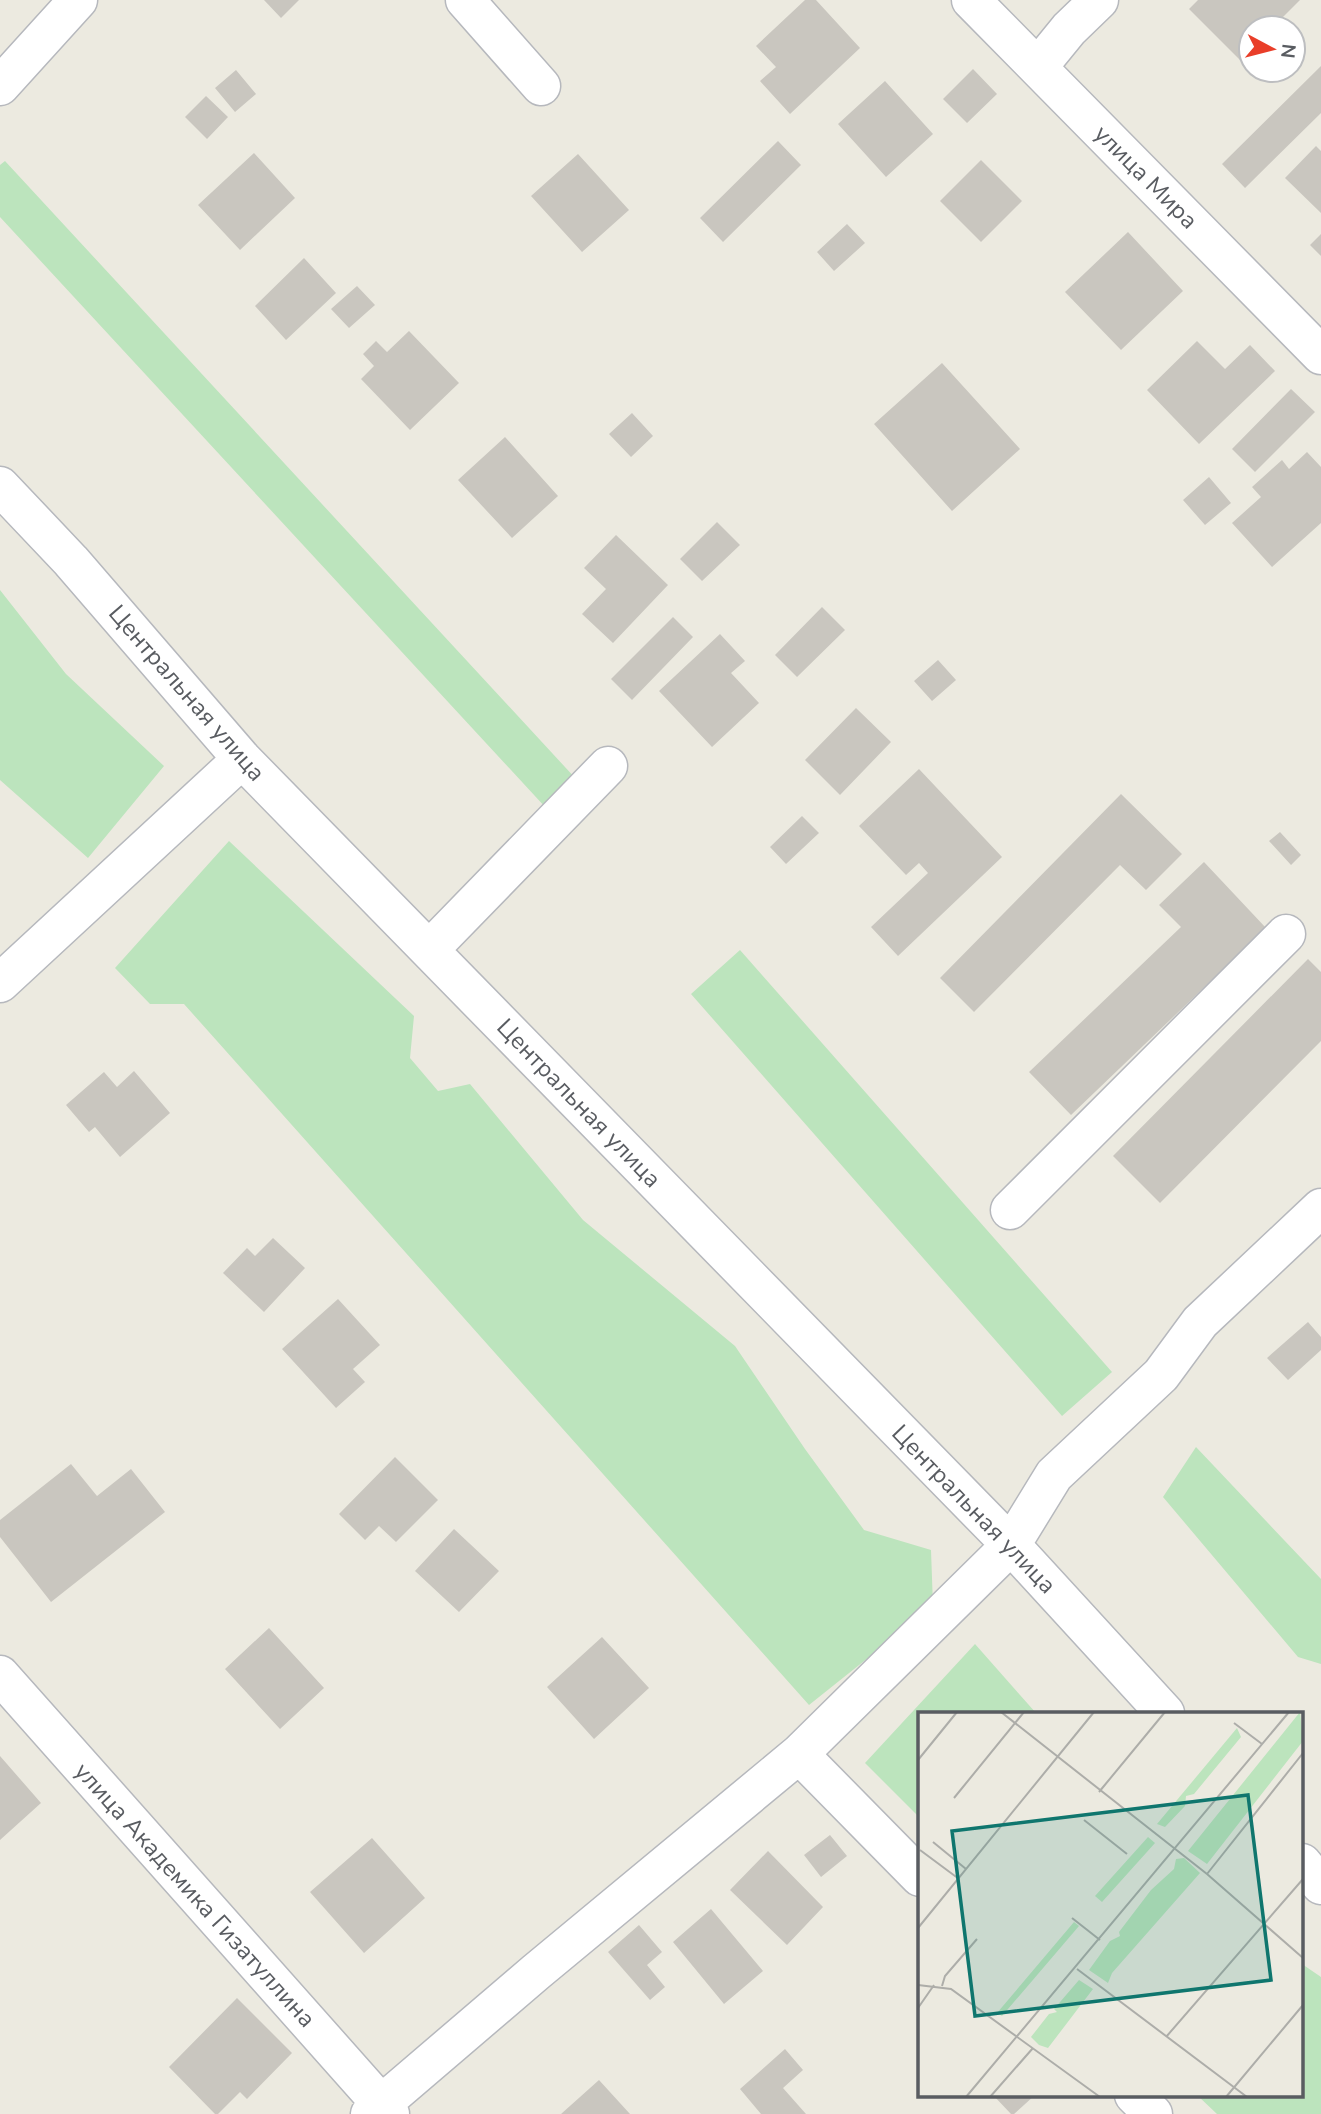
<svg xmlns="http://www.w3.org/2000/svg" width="1321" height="2114" viewBox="0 0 1321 2114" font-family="'Nunito Sans',sans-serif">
	<rect width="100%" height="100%" fill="#eceae0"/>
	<path fill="#bce4bd" d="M 5,161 L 577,780 L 546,808 L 0,217 L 0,165 Z
		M 0,590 L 66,674 L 164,766 L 88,858 L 0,780 Z
		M 229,841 L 414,1016 L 410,1058 L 438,1091 L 470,1084 L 583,1220 L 735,1346 L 805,1449 L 864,1530 L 931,1550 L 933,1606 L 809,1705 L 184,1004 L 150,1004 L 115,968 Z
		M 740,950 L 1112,1372 L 1062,1416 L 691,994 Z
		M 1196,1447 L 1321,1579 L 1321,1664 L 1298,1657 L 1163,1497 Z
		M 975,1644 L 1036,1713 L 920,1713 L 920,1818 L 865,1763 Z
		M 1302,1964 L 1321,1977 L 1321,2114 L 1217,2114 L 1197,2095 L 1302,2095 Z"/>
	<path fill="#c9c6bf" d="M 264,0 L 299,0 L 281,18 Z
		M 805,0 L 816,0 L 860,48 L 790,114 L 760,81 L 776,67 L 756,46 Z
		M 1198,0 L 1300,0 L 1272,28 L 1251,28 L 1251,49 L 1240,60 L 1189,9 Z
		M 1321,66 L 1321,113 L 1245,188 L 1222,164 Z
		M 973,69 L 997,94 L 967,123 L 943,99 Z
		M 236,70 L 256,94 L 235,112 L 215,88 Z
		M 885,81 L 933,134 L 886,177 L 838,124 Z
		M 206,96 L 228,117 L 207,139 L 185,117 Z
		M 778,141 L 801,165 L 723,242 L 700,218 Z
		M 1316,146 L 1321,151 L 1321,213 L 1285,178 Z
		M 254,153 L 295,198 L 240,250 L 198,205 Z
		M 578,154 L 629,210 L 582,252 L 531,196 Z
		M 981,160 L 1022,201 L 981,242 L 940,201 Z
		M 847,224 L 865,243 L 834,271 L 817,252 Z
		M 1128,232 L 1183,291 L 1121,350 L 1065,292 Z
		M 1321,234 L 1321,256 L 1310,245 Z
		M 304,258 L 336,293 L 286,340 L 255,306 Z
		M 357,286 L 375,305 L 349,328 L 331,309 Z
		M 409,331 L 459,383 L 410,430 L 361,379 L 374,366 L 363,354 L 376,341 L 387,352 Z
		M 1197,341 L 1225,369 L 1250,345 L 1275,371 L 1199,444 L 1147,390 Z
		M 942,363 L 1020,449 L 952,511 L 874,424 Z
		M 1291,389 L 1315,412 L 1255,472 L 1232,449 Z
		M 632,413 L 653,436 L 631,457 L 609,434 Z
		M 505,437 L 558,496 L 512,538 L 458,480 Z
		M 1307,452 L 1321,467 L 1321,523 L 1272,567 L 1232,523 L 1261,497 L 1252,487 L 1282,460 L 1289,469 Z
		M 1209,477 L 1231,503 L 1205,525 L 1183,500 Z
		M 717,522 L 740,545 L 702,581 L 680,559 Z
		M 616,535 L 668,585 L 613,643 L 582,614 L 606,589 L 584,568 Z
		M 822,607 L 845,630 L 797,677 L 775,655 Z
		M 673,617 L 693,637 L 632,700 L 611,679 Z
		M 720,634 L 745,661 L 731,673 L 759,703 L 712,747 L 659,691 Z
		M 938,660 L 956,680 L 932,701 L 914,681 Z
		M 856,708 L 891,742 L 840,795 L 805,760 Z
		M 919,769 L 1002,857 L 898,956 L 871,927 L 928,873 L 919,863 L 906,875 L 859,826 Z
		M 1121,794 L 1182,854 L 1146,890 L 1120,865 L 974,1012 L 940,978 Z
		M 802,816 L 819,833 L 786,864 L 770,847 Z
		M 1280,832 L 1301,855 L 1291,865 L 1269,841 Z
		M 1204,862 L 1266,928 L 1071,1115 L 1029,1072 L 1181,927 L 1159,905 Z
		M 1308,959 L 1321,972 L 1321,1041 L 1160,1203 L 1113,1156 Z
		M 134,1071 L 170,1113 L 120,1157 L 95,1127 L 89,1132 L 66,1105 L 104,1072 L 117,1087 Z
		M 273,1238 L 305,1268 L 264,1312 L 223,1273 L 247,1248 L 255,1256 Z
		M 338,1299 L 380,1345 L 353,1369 L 365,1382 L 336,1408 L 282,1349 Z
		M 1308,1322 L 1321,1337 L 1321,1350 L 1288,1380 L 1267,1358 Z
		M 395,1457 L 438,1500 L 396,1542 L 379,1526 L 365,1540 L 339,1514 Z
		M 71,1464 L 97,1496 L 131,1469 L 165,1512 L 51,1602 L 0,1537 L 0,1520 Z
		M 454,1529 L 499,1571 L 459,1612 L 415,1571 Z
		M 269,1628 L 324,1688 L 280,1729 L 225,1669 Z
		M 602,1637 L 649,1688 L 594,1739 L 547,1687 Z
		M 0,1756 L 41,1803 L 0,1840 Z
		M 830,1835 L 847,1856 L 821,1877 L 804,1855 Z
		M 372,1838 L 425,1898 L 364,1953 L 310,1892 Z
		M 768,1851 L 823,1907 L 787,1945 L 730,1890 Z
		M 711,1909 L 763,1971 L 724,2004 L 673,1942 Z
		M 639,1925 L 662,1952 L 647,1965 L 665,1987 L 650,2000 L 608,1952 Z
		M 237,1998 L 292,2053 L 247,2099 L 240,2092 L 218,2114 L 215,2114 L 169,2067 Z
		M 785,2049 L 803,2070 L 783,2088 L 806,2114 L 761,2114 L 740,2089 Z
		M 599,2080 L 630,2114 L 561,2114 Z
		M 993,2095 L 1035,2095 L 1014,2114 L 1011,2114 Z"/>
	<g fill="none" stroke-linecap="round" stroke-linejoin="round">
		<defs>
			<path id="minor" d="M 465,0 L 541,86
				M 971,0 L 1321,355
				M 1038,67 L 1069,29 L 1099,0
				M 0,86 L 78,0
				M 0,486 L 71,561 L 242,759 L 1011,1545 L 1165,1713
				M 429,950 L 608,766
				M 0,983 L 242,759
				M 1010,1210 L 1286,934
				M 0,1675 L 390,2114
				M 799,1754 L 920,1877
				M 1302,1863 L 1321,1885
				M 1134,2095 L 1153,2114
				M 370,2114 L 536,1972 L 799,1754 L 1011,1545 L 1054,1475 L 1161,1375 L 1200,1322 L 1321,1208"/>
		</defs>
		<use href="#minor" stroke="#b6b8bd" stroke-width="41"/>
		<use href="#minor" stroke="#fff" stroke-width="38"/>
	</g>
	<g text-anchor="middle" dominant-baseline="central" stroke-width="7" stroke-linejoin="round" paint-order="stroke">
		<g font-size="24" fill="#595c61" stroke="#fff">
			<text transform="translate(1146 177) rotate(45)">улица Мира</text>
			<text transform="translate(187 693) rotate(49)">Центральная улица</text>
			<text transform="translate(579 1103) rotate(46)">Центральная улица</text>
			<text transform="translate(974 1509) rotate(46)">Центральная улица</text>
			<text transform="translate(195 1895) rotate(48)">улица Академика Гизатуллина</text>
		</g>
	</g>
	<g transform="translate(918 1712)">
		<rect width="385" height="385" fill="#eceae0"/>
		<path d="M 382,0 L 385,29 L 289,152 L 270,139 ZM 319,16 L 323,25 L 276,82 L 268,84 L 267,94 L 247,115 L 239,112 ZM 230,125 L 237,131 L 184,190 L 177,184 ZM 266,146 L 282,161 L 194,261 L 190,271 L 171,258 L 192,229 L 202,224 L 201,220 L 233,178 L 256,157 L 258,147 ZM 156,210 L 161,214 L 84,304 L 79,301 ZM 161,268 L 175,277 L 130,336 L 121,333 L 113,325 L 131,302 L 139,300 L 136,297 Z" fill="#bce4bd"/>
		<path fill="none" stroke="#adada9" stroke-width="2" d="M 83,0 L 289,162 L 385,246M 316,11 L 344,32M 0,48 L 39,0M 181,80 L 247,0M 36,86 L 106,0M 166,108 L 209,142M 15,130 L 48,157M 2,138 L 41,167M 289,162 L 385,41M 154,206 L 182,228M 0,216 L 176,0M 159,257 L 329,385M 0,273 L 33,277 L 182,385M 24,274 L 27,264 L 59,227M 0,296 L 16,273M 248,325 L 385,167M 48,385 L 371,0M 72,385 L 115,336M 308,385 L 385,293"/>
		<path fill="#0f766e" fill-opacity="0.15" stroke="#0f766e" stroke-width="3.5" d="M 330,83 L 353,268 L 57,304 L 34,119 Z"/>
		<rect width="385" height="385" fill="none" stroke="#595c61" stroke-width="3.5"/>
	</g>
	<g transform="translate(1272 49) rotate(97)"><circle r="33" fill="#ffffff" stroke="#bdbec0" stroke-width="2"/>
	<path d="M0-5L12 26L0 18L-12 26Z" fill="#e93e29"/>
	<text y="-10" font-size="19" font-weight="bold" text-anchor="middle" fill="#595c61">N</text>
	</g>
</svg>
